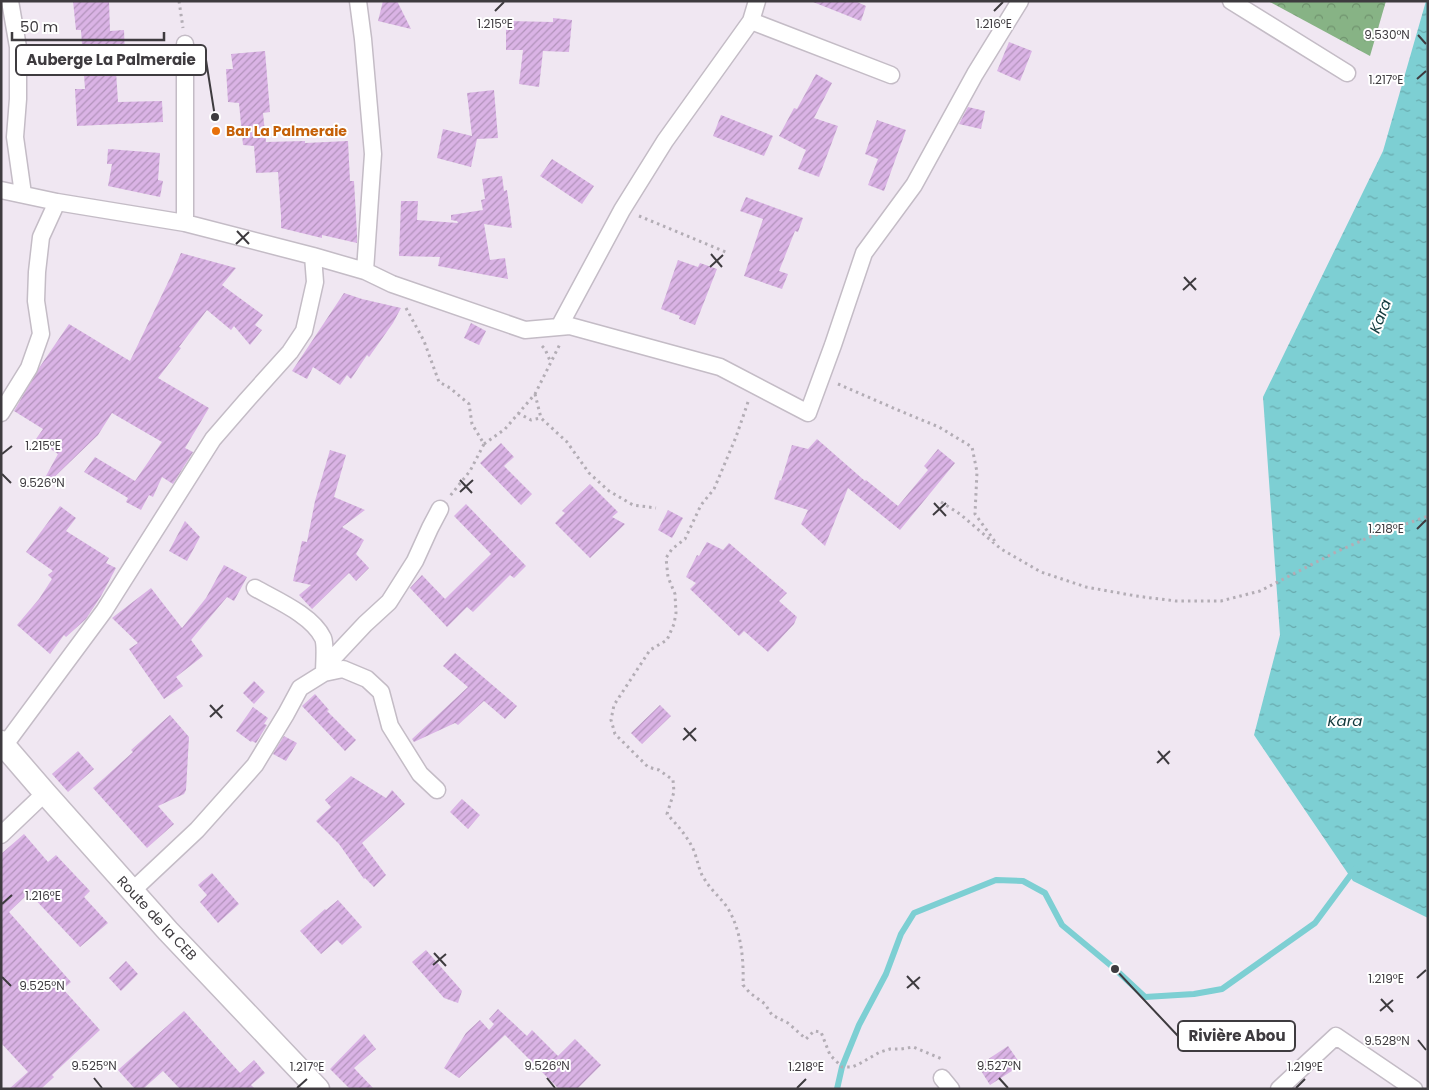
<svg xmlns="http://www.w3.org/2000/svg" width="1429" height="1090" viewBox="0 0 1429 1090" font-family="Poppins,sans-serif">
	<defs>
		<pattern id="forest-crowns" width="20" height="18" patternUnits="userSpaceOnUse" patternTransform="scale(1.25)"><rect width="20" height="18" fill="#87b385"/><path d="M2 6a3 3 0 1 1 6 0M12 15a3 3 0 1 1 6 0" fill="none" stroke="#70936e"/></pattern>
		<pattern id="water-ripples" width="26" height="14" patternUnits="userSpaceOnUse" patternTransform="scale(1.25)"><rect width="26" height="14" fill="#7dcfd3"/><path d="M2 4q2-2 4 0t4 0M15 11q2-2 4 0t4 0" fill="none" stroke="#68a9ad"/></pattern>
		<pattern id="building-hatch" width="6" height="6" patternUnits="userSpaceOnUse" patternTransform="scale(1.25)"><rect width="6" height="6" fill="#dab3e5"/><path d="M-1 1l2-2M0 6l6-6M5 7l2-2" fill="none" stroke="#b293bb"/></pattern>
	</defs>
	<rect width="100%" height="100%" fill="#f0e7f2"/>
	<path fill="url(#forest-crowns)" d="M 1268,1 L 1386,1 L 1370,56 Z"/>
	<path fill="url(#water-ripples)" d="M 1426,1 L 1428,1 L 1428,918 L 1353,881 L 1254,735 L 1280,635 L 1263,397 L 1383,151 Z"/>
	<g fill="none" stroke-linecap="round" stroke-linejoin="round">
		<path stroke="#7dcfd3" stroke-width="6" d="M 837,1089 L 842,1067 L 859,1025 L 886,974 L 901,934 L 914,913 L 996,880 L 1023,881 L 1045,893 L 1062,925 L 1115,969 L 1145,997 L 1194,994 L 1222,989 L 1315,923 L 1355,869"/>
	</g>
	<path fill="url(#building-hatch)" d="M 73,1 L 109,1 L 110,31 L 124,30 L 125,56 L 115,56 L 118,102 L 162,101 L 163,122 L 77,126 L 75,89 L 85,89 L 81,30 L 76,30 Z
		M 383,1 L 397,1 L 411,29 L 378,21 Z
		M 813,1 L 855,1 L 866,6 L 861,21 L 813,2 Z
		M 553,18 L 572,20 L 569,52 L 543,51 L 539,87 L 519,84 L 523,50 L 506,50 L 506,21 L 553,22 Z
		M 1009,42 L 1032,51 L 1020,81 L 997,71 Z
		M 265,51 L 270,112 L 263,113 L 266,142 L 305,141 L 305,143 L 348,141 L 350,181 L 354,181 L 357,234 L 357,243 L 322,235 L 322,238 L 281,228 L 281,216 L 278,172 L 256,173 L 254,146 L 243,145 L 239,103 L 228,102 L 226,69 L 233,69 L 231,54 Z
		M 816,74 L 832,83 L 814,118 L 838,126 L 819,177 L 798,169 L 806,150 L 779,136 L 794,108 L 797,109 Z
		M 494,90 L 498,138 L 477,139 L 471,167 L 437,158 L 443,129 L 472,136 L 467,93 Z
		M 968,107 L 985,111 L 981,129 L 959,124 Z
		M 721,115 L 773,136 L 764,156 L 713,136 Z
		M 877,120 L 906,130 L 884,191 L 868,185 L 878,159 L 865,154 Z
		M 108,149 L 160,153 L 158,180 L 163,181 L 160,197 L 108,186 L 112,164 L 107,164 Z
		M 552,159 L 594,186 L 582,204 L 540,176 Z
		M 502,176 L 504,191 L 507,190 L 512,228 L 484,224 L 490,260 L 505,258 L 508,279 L 438,266 L 440,257 L 399,256 L 401,201 L 418,201 L 417,220 L 458,223 L 457,221 L 451,220 L 451,215 L 483,210 L 481,200 L 485,199 L 482,179 Z
		M 746,197 L 803,218 L 798,232 L 795,231 L 779,271 L 788,274 L 782,289 L 744,276 L 763,219 L 740,211 Z
		M 181,253 L 236,268 L 222,285 L 263,315 L 255,325 L 262,330 L 250,345 L 234,326 L 231,330 L 207,310 L 179,347 L 181,348 L 158,378 L 209,408 L 185,448 L 193,452 L 173,484 L 162,477 L 153,497 L 149,495 L 141,510 L 126,502 L 128,498 L 84,472 L 95,457 L 135,481 L 162,442 L 112,413 L 98,435 L 44,487 L 41,485 L 58,454 L 36,439 L 43,429 L 14,411 L 39,368 L 69,324 L 130,361 L 172,274 Z
		M 678,260 L 698,267 L 700,263 L 717,269 L 695,325 L 679,319 L 680,316 L 661,309 Z
		M 344,293 L 362,299 L 401,308 L 393,323 L 369,357 L 367,355 L 351,379 L 347,375 L 340,385 L 313,367 L 307,379 L 292,371 Z
		M 471,323 L 486,331 L 479,345 L 464,338 Z
		M 817,439 L 865,481 L 866,480 L 898,506 L 928,470 L 924,466 L 938,449 L 955,463 L 900,530 L 848,488 L 825,546 L 801,524 L 808,510 L 774,499 L 780,480 L 781,481 L 792,445 L 808,449 Z
		M 501,443 L 514,457 L 504,466 L 532,494 L 521,505 L 480,463 Z
		M 330,450 L 346,455 L 334,497 L 365,510 L 342,527 L 364,540 L 356,554 L 369,568 L 356,581 L 349,573 L 312,609 L 299,595 L 311,585 L 293,581 L 302,541 L 307,542 L 315,501 Z
		M 590,484 L 618,512 L 612,517 L 625,524 L 590,558 L 555,523 L 565,513 L 562,511 Z
		M 466,504 L 526,566 L 514,578 L 510,575 L 473,612 L 467,607 L 447,627 L 410,588 L 422,575 L 445,599 L 491,554 L 454,516 Z
		M 60,506 L 76,518 L 66,531 L 109,558 L 106,563 L 116,568 L 101,596 L 86,619 L 66,637 L 64,635 L 50,654 L 17,625 L 39,599 L 52,579 L 48,575 L 53,571 L 26,552 Z
		M 668,510 L 683,518 L 672,538 L 658,530 Z
		M 185,521 L 200,537 L 187,561 L 169,551 Z
		M 707,542 L 723,550 L 729,543 L 787,593 L 779,601 L 797,617 L 794,624 L 768,652 L 744,631 L 739,636 L 690,589 L 696,583 L 686,577 L 697,555 L 699,556 Z
		M 224,565 L 247,577 L 234,601 L 227,597 L 191,640 L 203,656 L 176,677 L 183,686 L 164,699 L 129,649 L 138,643 L 112,618 L 151,588 L 182,628 L 206,598 Z
		M 455,653 L 517,706 L 505,719 L 484,701 L 458,725 L 455,723 L 414,742 L 412,739 L 468,687 L 443,666 Z
		M 254,681 L 265,692 L 254,704 L 243,693 Z
		M 315,694 L 329,710 L 327,711 L 356,740 L 345,751 L 302,706 Z
		M 660,705 L 671,716 L 642,744 L 631,733 Z
		M 253,707 L 268,718 L 264,724 L 267,725 L 256,743 L 252,741 L 251,742 L 236,731 Z
		M 170,715 L 189,737 L 186,790 L 184,794 L 158,806 L 174,824 L 147,848 L 93,788 L 133,752 L 131,750 Z
		M 284,736 L 297,743 L 286,761 L 273,754 Z
		M 78,751 L 94,769 L 68,792 L 52,774 Z
		M 351,776 L 386,798 L 392,790 L 405,804 L 362,843 L 386,875 L 374,887 L 365,878 L 364,879 L 339,844 L 316,821 L 331,807 L 325,800 Z
		M 462,799 L 480,815 L 468,829 L 450,812 Z
		M 24,834 L 48,862 L 56,855 L 90,891 L 84,897 L 108,923 L 80,947 L 29,893 L 9,912 L 71,982 L 63,989 L 100,1030 L 52,1075 L 54,1077 L 41,1089 L 9,1089 L 28,1072 L 1,1043 L 1,854 Z
		M 212,873 L 239,904 L 218,923 L 200,902 L 207,895 L 198,885 Z
		M 338,900 L 362,927 L 342,945 L 337,940 L 321,954 L 300,931 L 325,909 L 326,910 Z
		M 426,950 L 462,991 L 458,1003 L 444,998 L 412,962 Z
		M 126,961 L 138,974 L 121,991 L 109,978 Z
		M 498,1009 L 527,1036 L 532,1030 L 558,1056 L 575,1039 L 601,1065 L 577,1089 L 559,1089 L 505,1035 L 459,1078 L 444,1068 L 466,1033 L 480,1020 L 489,1030 L 494,1024 L 489,1019 Z
		M 184,1011 L 240,1073 L 254,1060 L 265,1073 L 251,1085 L 255,1089 L 180,1089 L 163,1071 L 143,1089 L 135,1089 L 118,1070 Z
		M 364,1034 L 376,1049 L 354,1068 L 374,1089 L 350,1089 L 330,1069 Z
		M 1008,1046 L 1021,1065 L 990,1085 L 978,1066 Z"/>
	<g fill="none" stroke-linecap="round" stroke-linejoin="round">
		<defs>
			<path id="street" d="M 10,1 L 18,47 L 18,99 L 15,137 L 23,194
				M 358,1 L 363,39 L 373,154 L 365,271
				M 1231,1 L 1347,73
				M 751,21 L 891,75
				M 185,44 L 185,223
				M 1,190 L 57,202 L 185,223 L 313,256 L 365,271 L 392,284 L 525,330 L 570,326 L 720,367 L 808,413 L 833,345 L 864,253 L 914,185 L 975,74 L 1020,1
				M 559,327 L 622,210 L 665,141 L 751,21 L 757,1
				M 1,413 L 29,368 L 41,334 L 36,301 L 37,272 L 41,237 L 57,202
				M 255,588 C 276,600 312,615 323,638 C 326,645 324,664 324,673 L 335,656 L 365,624 L 389,602 L 415,561 L 430,528 L 440,509
				M 4,746 L 104,611 L 213,439 L 246,401 L 290,352 L 304,331 L 315,282 L 313,256
				M 1,835 L 45,793
				M 132,891 L 197,830 L 255,765 L 286,714 L 300,688 L 324,673 L 343,669 L 367,679 L 381,692 L 390,726 L 420,774 L 437,790
				M 942,1078 L 951,1089
				M 1279,1089 L 1336,1036 L 1414,1089"/>
			<path id="secondary" d="M 1,742 L 45,793 L 168,931 L 318,1089"/>
		</defs>
		<use href="#street" stroke="#c4bcc6" stroke-width="19"/>
		<use href="#secondary" stroke="#c4bcc6" stroke-width="25"/>
		<path stroke="#b3adb5" stroke-width="3" stroke-dasharray="2.5 4" stroke-linecap="butt" d="M 179,1 L 183,28
			M 639,216 L 728,253
			M 406,308 L 424,341 L 439,382 L 450,388 L 469,404 L 472,424 L 484,444 L 470,471 L 450,496
			M 542,346 L 545,349 L 551,363
			M 838,384 L 898,410 L 939,427 L 972,447 L 977,472 L 975,514 L 996,543
			M 535,394 L 541,418 L 567,442 L 589,473 L 609,491 L 633,505 L 656,508
			M 748,402 L 736,437 L 714,489 L 701,505 L 685,539 L 672,549 L 666,558 L 668,577 L 675,594 L 676,613 L 674,624 L 667,640 L 650,650 L 614,705 L 611,720 L 615,734 L 648,767 L 659,770 L 673,780 L 674,792 L 667,814 C 678,826 688,837 694,851 C 698,861 699,872 705,880 C 711,890 720,897 727,907 C 741,929 744,959 743,985 L 750,993 L 765,1004 L 772,1015 L 788,1023 L 806,1039 L 814,1031 L 821,1032 L 830,1055 L 842,1067 L 852,1067 L 859,1064 L 880,1052 L 890,1049 L 901,1049 L 913,1047 L 942,1059
			M 518,413 L 531,420 L 541,418
			M 484,444 L 505,429 L 535,394 L 560,344
			M 941,502 L 960,514 L 1001,549 L 1041,572 L 1086,587 L 1136,596 L 1176,601 L 1221,601 L 1260,591 L 1336,552 L 1370,537 L 1428,516"/>
		<use href="#street" stroke="#fff" stroke-width="16"/>
		<use href="#secondary" stroke="#fff" stroke-width="22"/>
	</g>
	<path fill="none" stroke="#3e3b3f" stroke-width="2" d="M 495,11 L 504,2M 994,11 L 1003,2M 1418,35 L 1426,44M 1417,79 L 1426,71M 237,231 L 249,244M 236,244 L 249,232M 711,254 L 722,267M 710,267 L 723,255M 1184,277 L 1196,290M 1183,290 L 1196,278M 2,454 L 12,446M 2,474 L 11,483M 460,480 L 472,493M 460,492 L 473,480M 934,503 L 946,516M 933,515 L 946,503M 1417,529 L 1426,520M 210,705 L 222,718M 210,717 L 223,705M 684,728 L 696,741M 683,740 L 696,728M 1158,751 L 1169,764M 1157,763 L 1170,751M 2,904 L 12,895M 434,953 L 446,966M 433,965 L 446,954M 907,976 L 919,989M 2,977 L 11,986M 1417,978 L 1426,970M 907,988 L 920,977M 1381,999 L 1393,1012M 1380,1011 L 1393,1000M 1418,1040 L 1426,1050M 94,1078 L 102,1088M 547,1078 L 555,1088M 999,1078 L 1008,1088M 297,1088 L 307,1079M 797,1088 L 806,1079M 1296,1088 L 1305,1079"/>
	<circle fill="#e8710a" stroke="#fff" stroke-width="2" cx="216" cy="131" r="5"/>
	<g text-anchor="middle" dominant-baseline="central" stroke-width="4" stroke-linejoin="round" paint-order="stroke">
		<g font-size="14" font-weight="bold" fill="#c56008" stroke="#fff" text-anchor="start">
			<text x="226" y="131">Bar La Palmeraie</text>
		</g>
		<g font-size="14" fill="#3e3b3f" stroke="#fff">
			<text transform="translate(157 918) rotate(47)">Route de la CEB</text>
		</g>
		<g font-size="15" font-style="italic" fill="#10383b" stroke="#fff">
			<text transform="translate(1380 316) rotate(-69)">Kara</text>
			<text x="1345" y="720">Kara</text>
		</g>
	</g>
	<g font-size="12" text-anchor="middle" fill="#3e3b3f" stroke="#fff" stroke-width="4" stroke-linejoin="round" paint-order="stroke">
		<text x="495" y="28">1.215°E</text>
		<text x="994" y="28">1.216°E</text>
		<text x="1387" y="39">9.530°N</text>
		<text x="1386" y="84">1.217°E</text>
		<text x="43" y="450">1.215°E</text>
		<text x="42" y="487">9.526°N</text>
		<text x="1386" y="533">1.218°E</text>
		<text x="43" y="900">1.216°E</text>
		<text x="1386" y="983">1.219°E</text>
		<text x="42" y="990">9.525°N</text>
		<text x="1387" y="1045">9.528°N</text>
		<text x="94" y="1070">9.525°N</text>
		<text x="547" y="1070">9.526°N</text>
		<text x="999" y="1070">9.527°N</text>
		<text x="307" y="1071">1.217°E</text>
		<text x="806" y="1071">1.218°E</text>
		<text x="1305" y="1071">1.219°E</text>
	</g>
	<path fill="none" stroke="#3e3b3f" stroke-width="2" d="M215 117L206 60M1115 969L1178 1036"/>
	<g fill="#3e3b3f" stroke="#fff" stroke-width="2">
		<circle cx="215" cy="117" r="5"/>
		<circle cx="1115" cy="969" r="5"/>
	</g>
	<g fill="#fff" stroke="#3e3b3f" stroke-width="2">
		<rect x="16" y="45" width="190" height="30" rx="5"/>
		<rect x="1178" y="1021" width="117" height="30" rx="5"/>
	</g>
	<g font-size="15" text-anchor="middle" font-weight="bold" fill="#3e3b3f">
		<text x="111" y="65">Auberge La Palmeraie</text>
		<text x="1237" y="1041">Rivière Abou</text>
	</g>
	<rect width="1429" height="1090" fill="none" stroke="#3e3b3f" stroke-width="5"/>
	<path d="M12 32v8h152v-8" fill="none" stroke="#3e3b3f" stroke-width="2.5"/>
	<text x="20" y="32" font-size="15" fill="#3e3b3f" stroke="#ffffff" stroke-width="4" paint-order="stroke">50 m</text>
</svg>
